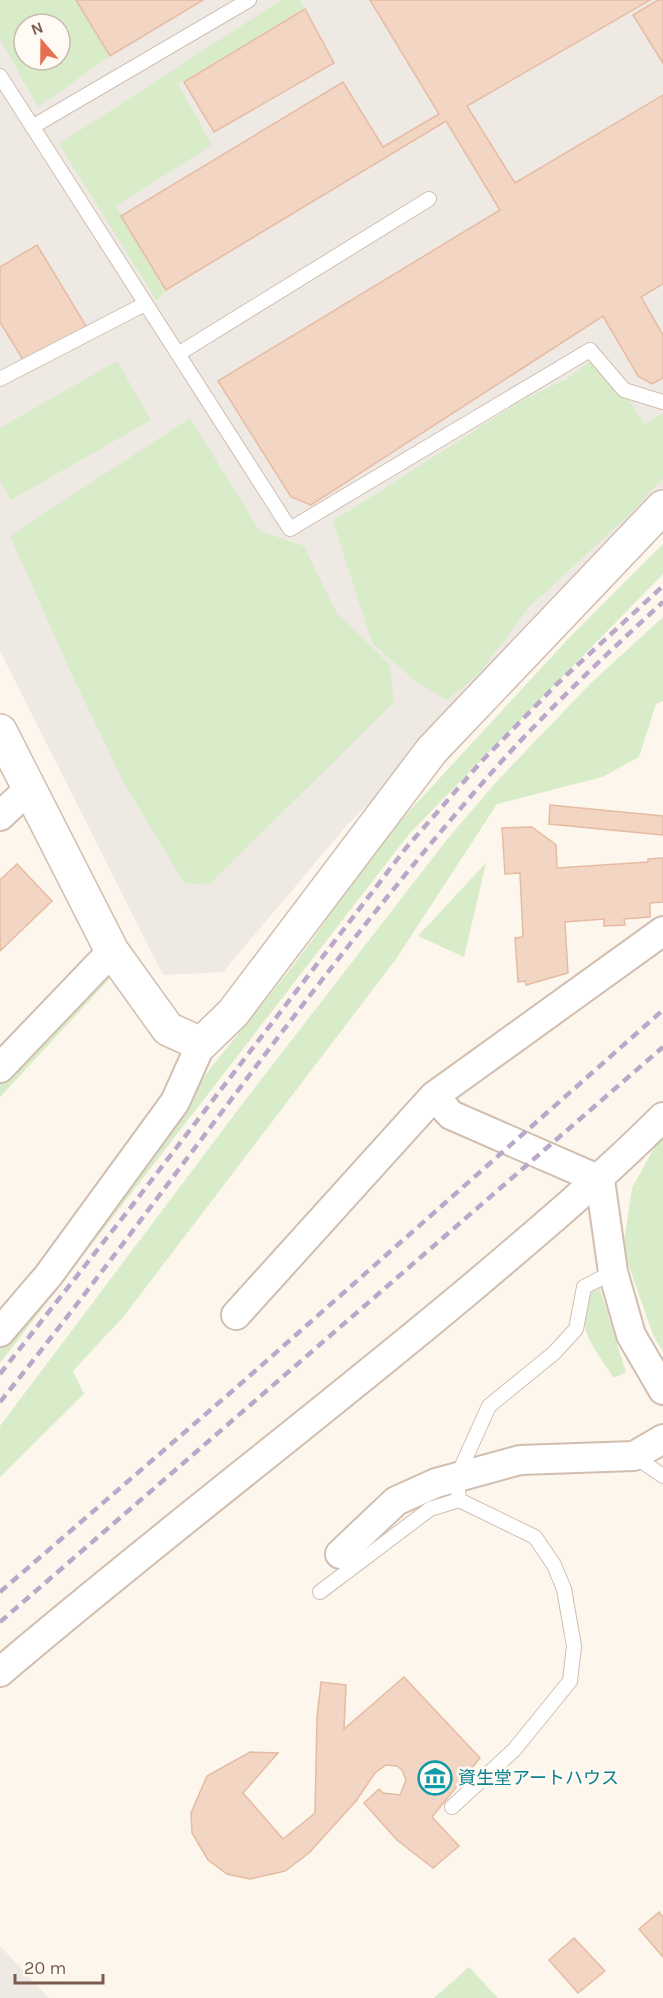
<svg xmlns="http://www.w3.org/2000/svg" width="663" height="1998" viewBox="0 0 663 1998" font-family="Karla,'Noto Sans JP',sans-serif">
	<rect width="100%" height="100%" fill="#fdf6ec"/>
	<path fill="#efe9e4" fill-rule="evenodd" d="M 0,0 L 663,0 L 663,514 L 347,825 L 223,972 L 163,975 L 0,651 ZM 24,24 L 60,24 L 60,60 L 24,60 Z
		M 0,1946 L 49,1998 L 0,1998 Z"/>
	<path fill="#d8ecc9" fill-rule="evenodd" d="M 0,0 L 76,0 L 110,56 L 38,107 L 0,39 ZM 24,24 L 60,24 L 60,60 L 24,60 Z
		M 281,0 L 300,0 L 305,9 L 178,84 L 212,145 L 116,206 L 166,290 L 157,301 L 59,144 Z
		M 601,353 L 644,424 L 663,413 L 663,478 L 629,515 L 528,608 L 479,674 L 447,700 L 415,681 L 372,643 L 333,521 L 518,403 L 568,378 Z
		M 117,361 L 151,420 L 11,500 L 0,481 L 0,428 Z
		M 190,418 L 260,531 L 304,546 L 336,612 L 390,665 L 394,702 L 209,885 L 184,883 L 126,787 L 72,675 L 10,536 Z
		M 663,544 L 663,574 L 409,834 L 0,1363 L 0,1342 L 168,1121 L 296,962 L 390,832 L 569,638 Z
		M 663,617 L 663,701 L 656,704 L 639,757 L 602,777 L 497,804 L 396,959 L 124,1316 L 73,1371 L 84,1394 L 0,1477 L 0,1426 L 243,1103 L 445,842 L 497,781 L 591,683 Z
		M 486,863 L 464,957 L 418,936 Z
		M 101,972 L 114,974 L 0,1097 L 0,1081 Z
		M 663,1138 L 663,1352 L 653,1335 L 623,1249 L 632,1188 L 658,1141 Z
		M 597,1280 L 626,1372 L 614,1378 C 592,1345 566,1317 597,1280 Z
		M 469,1967 L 498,1998 L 434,1998 Z"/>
	<path fill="#f3d5c3" stroke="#e6bba3" stroke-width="1.5" d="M 76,0 L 203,0 L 110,56 Z
		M 370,0 L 650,0 L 467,106 L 515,183 L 663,95 L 663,284 L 641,297 L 663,335 L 663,378 L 652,384 L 638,376 L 603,316 L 311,505 L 291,497 L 218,381 L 500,210 L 446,121 L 166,290 L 121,216 L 343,82 L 383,147 L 439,114 Z
		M 658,0 L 663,0 L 663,63 L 633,15 Z
		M 305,9 L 334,63 L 214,132 L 184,82 Z
		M 37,245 L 86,326 L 25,363 L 0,322 L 0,267 Z
		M 550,805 L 663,816 L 663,835 L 549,824 Z
		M 532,827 L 556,845 L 557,868 L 648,862 L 648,859 L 663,858 L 663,902 L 650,903 L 650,917 L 624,919 L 625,925 L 604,926 L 604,919 L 565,922 L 568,973 L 526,985 L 525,981 L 518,982 L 515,938 L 523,937 L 520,873 L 505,874 L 502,828 Z
		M 17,864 L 52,901 L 0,951 L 0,880 Z
		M 404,1677 L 480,1758 L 432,1817 L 459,1846 L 433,1868 L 397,1840 L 364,1803 L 379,1789 L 383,1793 L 400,1795 L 406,1780 L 402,1770 L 397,1766 L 386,1765 L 375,1773 L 356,1801 L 309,1853 L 285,1871 L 250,1879 L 227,1874 L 208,1860 L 192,1833 L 191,1813 L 207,1776 L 250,1752 L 278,1753 L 243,1793 L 283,1839 L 315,1813 L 317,1718 L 321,1682 L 346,1685 L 344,1729 Z
		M 659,1912 L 663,1917 L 663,1957 L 639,1929 Z
		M 574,1938 L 605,1971 L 578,1993 L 549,1960 Z"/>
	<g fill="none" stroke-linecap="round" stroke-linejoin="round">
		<defs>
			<path id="service" d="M 0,76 L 290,529 L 590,350 L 624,390 L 663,402
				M 32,127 L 249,0
				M 178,354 L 429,199
				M 0,379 L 145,304
				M 634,1456 L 663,1476
				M 320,1592 L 430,1509 L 459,1500
				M 452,1807 L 514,1750 L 570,1681 L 574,1646 L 564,1589 L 554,1565 L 535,1537 L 459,1500 L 457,1477 L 489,1406 L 554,1353 L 576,1329 L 584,1287 L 613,1272"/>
			<path id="minor" d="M 0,816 L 29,789
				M 0,1068 L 112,951
				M 434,1096 L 451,1115 L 600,1180
				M 600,1180 L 613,1272 L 631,1335 L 663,1390
				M 236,1315 L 434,1096 L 663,931
				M 0,1332 L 48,1276 L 175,1102 L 201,1044
				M 340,1554 L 396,1501 L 436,1483 L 520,1460 L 634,1456 L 663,1439
				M 0,1672 C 155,1540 318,1417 474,1286 C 539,1231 603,1177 663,1117"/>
			<path id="tertiary" d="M 0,731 L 112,951 L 168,1029 L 201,1044 L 233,1013 L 432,750 L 663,507"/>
		</defs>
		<use href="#service" stroke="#d1beb0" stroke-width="16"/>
		<use href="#minor" stroke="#d1beb0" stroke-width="32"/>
		<use href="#tertiary" stroke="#d1beb0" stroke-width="36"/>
		<use href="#service" stroke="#fff" stroke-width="14"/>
		<use href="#minor" stroke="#fff" stroke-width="28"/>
		<use href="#tertiary" stroke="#fff" stroke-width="33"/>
		<path stroke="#b9a8c9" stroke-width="4.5" stroke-dasharray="9 6" stroke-linecap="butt" d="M 0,1374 L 131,1207 L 406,848 L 481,762 L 558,683 L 663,586
			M 0,1402 C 165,1197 312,978 485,780 C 540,717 602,658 663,602
			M 0,1592 L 245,1380 L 663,1010
			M 0,1622 L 663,1047"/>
	</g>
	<defs>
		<symbol id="museum-ring" viewBox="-11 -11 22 22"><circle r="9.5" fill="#fffaf3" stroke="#0f9aa8" stroke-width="1.5"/><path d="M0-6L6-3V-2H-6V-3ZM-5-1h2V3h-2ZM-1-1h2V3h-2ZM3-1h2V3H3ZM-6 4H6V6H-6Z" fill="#0f9aa8"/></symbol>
	</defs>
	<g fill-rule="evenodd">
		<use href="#museum-ring" x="416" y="1759" width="38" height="38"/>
	</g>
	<g text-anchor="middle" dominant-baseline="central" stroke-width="5" stroke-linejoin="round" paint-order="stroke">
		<g font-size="18" fill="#0d838f" stroke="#fffaf3" text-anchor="start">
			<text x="458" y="1778">資生堂アートハウス</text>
		</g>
	</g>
	<g transform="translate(42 42) rotate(340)"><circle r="28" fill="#fffaf3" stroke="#cabbb1" stroke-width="1.5"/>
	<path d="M0-4.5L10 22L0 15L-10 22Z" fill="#e76f51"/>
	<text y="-9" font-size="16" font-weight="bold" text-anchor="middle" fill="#7a5c4d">N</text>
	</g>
	<path d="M15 1974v9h88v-9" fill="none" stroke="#7a5c4d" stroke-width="3"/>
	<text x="24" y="1974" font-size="18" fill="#7a5c4d" stroke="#fffaf3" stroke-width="4.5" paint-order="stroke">20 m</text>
</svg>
